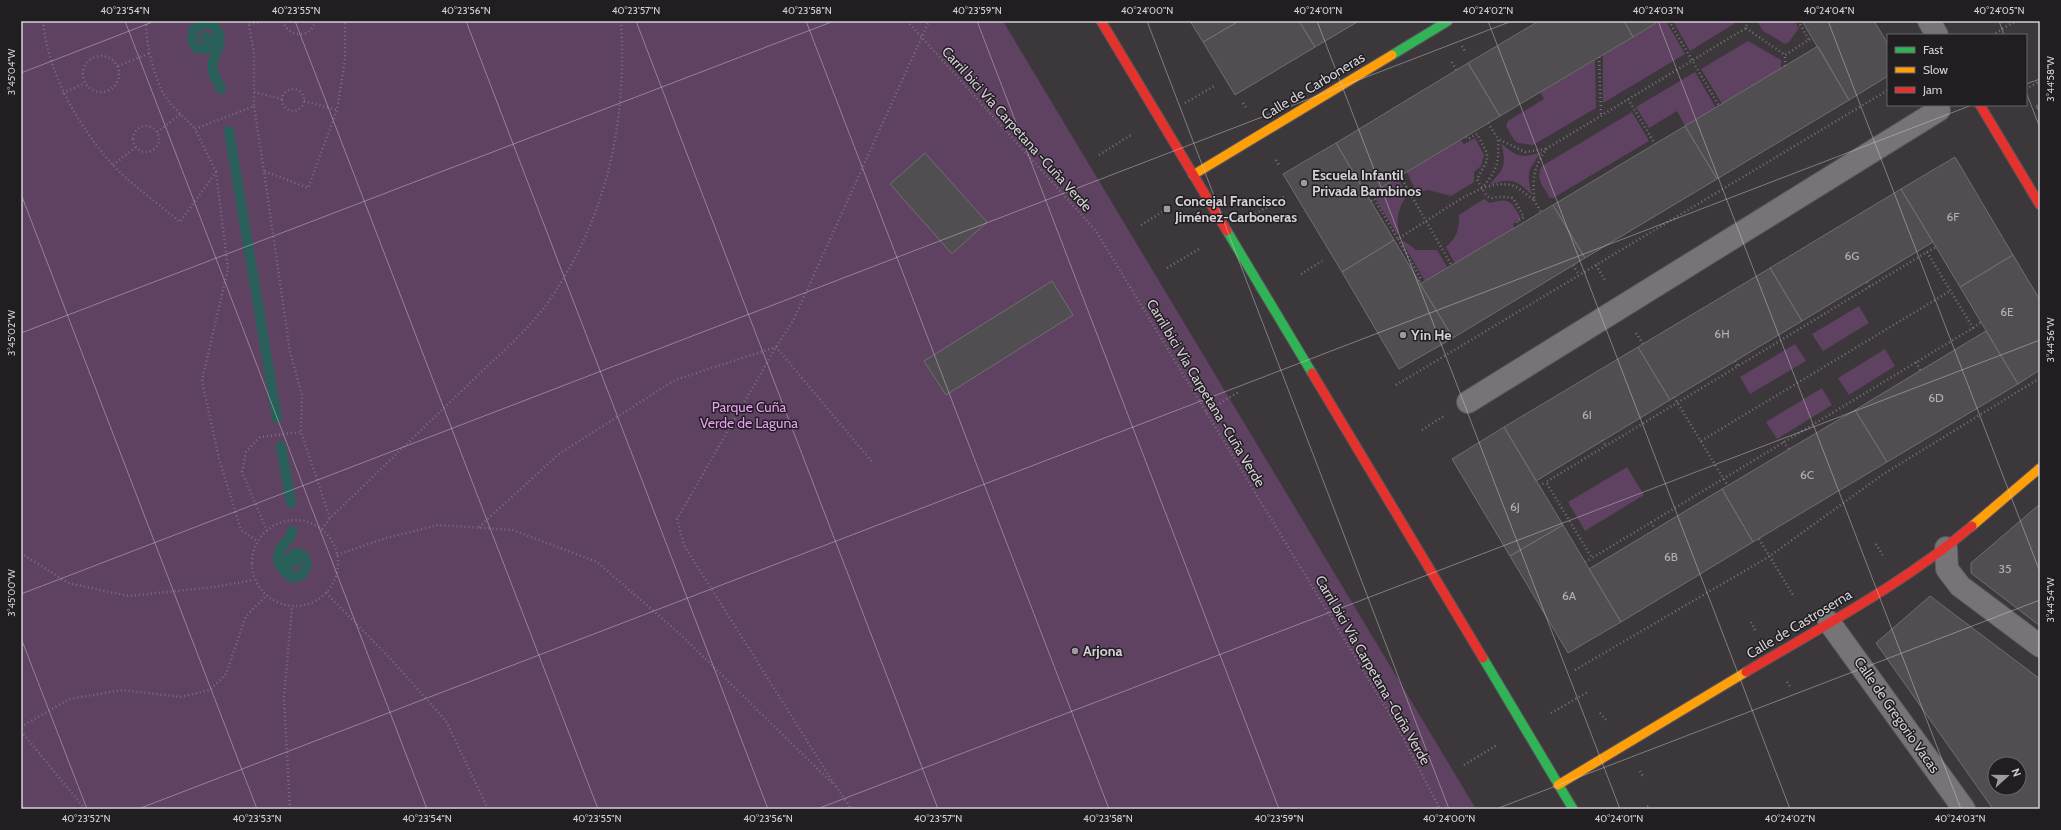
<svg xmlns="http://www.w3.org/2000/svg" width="2061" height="830" viewBox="0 0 2061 830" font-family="Cabin,sans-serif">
	<rect width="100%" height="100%" fill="#3b373b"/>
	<path fill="#5f4162" d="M 21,21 L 1003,21 L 1476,809 L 21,809 Z
		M 1659,21 L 1666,21 L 1685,54 L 1603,103 L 1603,55 Z
		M 1673,21 L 1744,21 L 1744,23 L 1737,22 L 1690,51 Z
		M 1757,21 L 1794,21 L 1799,28 L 1789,42 L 1785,44 L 1763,31 Z
		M 1748,41 L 1781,60 L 1781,69 L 1722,104 L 1701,69 Z
		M 1595,60 L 1596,108 L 1533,145 L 1518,143 L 1514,140 L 1506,126 L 1508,121 L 1544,99 L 1540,92 Z
		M 1695,72 L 1716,108 L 1685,126 L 1677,111 L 1649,128 L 1636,107 Z
		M 1632,112 L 1649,141 L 1553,198 L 1550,198 C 1543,186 1535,179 1542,166 Z
		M 1475,138 L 1484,155 L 1481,166 L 1474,172 L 1474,182 L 1451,196 L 1428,190 L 1416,192 L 1407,172 L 1461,140 L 1464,144 Z
		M 1501,143 C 1518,158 1521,158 1542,152 C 1528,169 1526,173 1532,195 C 1515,179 1511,178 1489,185 C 1504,169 1507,165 1501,143 Z
		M 1398,178 L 1407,196 C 1398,208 1396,218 1399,232 L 1397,234 L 1372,193 Z
		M 1484,199 L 1490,203 C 1510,197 1511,201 1521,218 L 1513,224 L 1514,228 L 1455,264 L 1446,247 C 1457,237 1459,230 1459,215 Z
		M 1404,241 L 1416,250 L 1437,250 L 1448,268 L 1425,281 L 1402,242 Z
		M 1859,306 L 1869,323 L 1823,351 L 1812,334 Z
		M 1795,344 L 1806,361 L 1750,394 L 1740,377 Z
		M 1885,349 L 1895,366 L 1849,395 L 1838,378 Z
		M 1822,388 L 1832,405 L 1777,439 L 1766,422 Z
		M 1627,467 L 1644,495 L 1585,531 L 1568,502 Z"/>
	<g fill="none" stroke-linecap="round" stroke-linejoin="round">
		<path stroke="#286059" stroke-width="10" d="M 205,37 L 212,40 L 206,49 L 196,48 L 192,39 L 193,30 L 201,25 L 212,24 C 231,43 209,52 213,71 C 214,77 219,83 221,89
			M 229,131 L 277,418
			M 281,446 L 291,503
			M 292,531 C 290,541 284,542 280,550 C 274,562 283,572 293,578 L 302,575 L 307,564 L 302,554 L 295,553 L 287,559 L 290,565 L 295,561"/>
	</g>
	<path fill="#514e51" stroke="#706d71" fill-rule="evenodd" d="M 1190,21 L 1239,21 L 1203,42 Z
		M 1239,21 L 1299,21 L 1315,47 L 1235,95 L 1203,42 Z
		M 1299,21 L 1359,21 L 1315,47 Z
		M 1539,21 L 1624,21 L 1633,37 L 1500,116 L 1468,63 Z
		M 1624,21 L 1659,21 L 1633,37 Z
		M 1802,21 L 1874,21 L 1888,44 L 1888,76 L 1849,100 Z
		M 1818,46 L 1849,100 L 1717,179 L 1685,126 Z
		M 1468,63 L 1500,116 L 1367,196 L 1336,143 Z
		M 2040,104 L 2040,113 L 2036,106 Z
		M 1685,126 L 1717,179 L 1585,258 L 1553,205 Z
		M 1336,143 L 1394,240 L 1342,272 L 1283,174 Z
		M 925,153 L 987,222 L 952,254 L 890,184 Z
		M 1955,157 L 2013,255 L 1960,287 L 1901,189 Z
		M 1901,189 L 1933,242 L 1802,321 L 1770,268 Z
		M 1553,205 L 1585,258 L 1453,338 L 1420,284 Z
		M 1394,240 L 1453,338 L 1399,369 L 1342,272 Z
		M 2013,255 L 2040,300 L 2040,370 L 2018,384 L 1960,287 Z
		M 1770,268 L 1802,321 L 1670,400 L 1638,347 Z
		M 1052,281 L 1073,315 L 946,395 L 924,361 Z
		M 1986,331 L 2018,384 L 1887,462 L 1855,410 Z
		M 1638,347 L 1670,400 L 1536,481 L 1504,427 Z
		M 1855,410 L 1887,462 L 1753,542 L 1722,489 Z
		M 1504,427 L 1563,525 L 1510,556 L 1452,459 Z
		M 1722,489 L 1753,542 L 1621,622 L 1589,569 Z
		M 2040,504 L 2040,626 L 1971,573 L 1971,563 Z
		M 1563,525 L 1621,622 L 1568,653 L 1510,556 Z
		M 1930,596 L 2040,679 L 2040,806 L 2036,809 L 1993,809 L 1876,643 ZM 1995,764 L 2019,764 L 2019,788 L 1995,788 Z"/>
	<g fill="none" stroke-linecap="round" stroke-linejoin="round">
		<defs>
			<path id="street" d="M 1929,21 L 1937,35
				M 1468,402 L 1939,110
				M 1946,548 L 1947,569 L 1960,586 L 2040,646
				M 1829,622 L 1964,809"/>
			<path id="fast" d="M 1392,55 L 1448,21
				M 1227,231 L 1312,373
				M 1483,658 L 1573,809"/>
			<path id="slow" d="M 1193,175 L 1392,55
				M 1972,526 L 2040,468
				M 1558,785 L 1746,672"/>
			<path id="jam" d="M 1101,21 L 1227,231
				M 1980,105 L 2040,205
				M 1312,373 L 1483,658
				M 1746,672 C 1823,626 1903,584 1972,526"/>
		</defs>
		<use href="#street" stroke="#595559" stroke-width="24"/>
		<use href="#fast" stroke="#595559" stroke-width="11"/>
		<use href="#slow" stroke="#595559" stroke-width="11"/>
		<use href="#jam" stroke="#595559" stroke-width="11"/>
		<path stroke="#767376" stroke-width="2.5" stroke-dasharray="1 3" stroke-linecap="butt" d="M 43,21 C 48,73 78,126 112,164 C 131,185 158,203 180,222 L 216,172 L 228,269 L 202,380 L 219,459 L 241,530 L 257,541
			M 147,21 C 143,36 156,83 165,96 C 173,108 185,118 195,129
			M 248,21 L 254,52 L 254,106
			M 283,21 C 287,37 311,40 315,21
			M 907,21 L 1096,231 L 1397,726 L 1440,809
			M 1669,21 L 1719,106
			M 1798,21 L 1809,40
			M 249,24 L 267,21
			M 1746,28 L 1785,55 L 1812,38
			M 1992,35 L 2016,21
			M 1462,46 L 1466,53
			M83 74a18 18 0 1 1 36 0a18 18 0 1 1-36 0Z
			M 1599,57 L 1601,115
			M 1452,62 L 1457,71
			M 118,66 L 150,53
			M 1785,66 L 1785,55
			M 2026,89 L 2040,81
			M282 100a11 11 0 1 1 22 0a11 11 0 1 1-22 0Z
			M 254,92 L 282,99
			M 63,93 L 85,83
			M 1628,99 L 1655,144
			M 304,101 L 337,110
			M 1185,103 L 1216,85
			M 1243,103 L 1247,109
			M 1488,123 L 1498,139
			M133 139a13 13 0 1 1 26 0a13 13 0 1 1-26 0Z
			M 157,132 L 181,114
			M 1466,137 L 1468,139 L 1477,134 L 1487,153 L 1487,161 L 1477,179 C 1492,209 1488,193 1513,198 L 1524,217 L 1517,221 L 1519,225
			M 1546,149 L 1746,28 L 1747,21
			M 1099,155 L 1131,135
			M 1276,160 L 1279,165
			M 113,165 L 136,147
			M 216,172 L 195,129 L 254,106 L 264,171
			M 1400,176 L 1426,221 C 1448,208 1490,174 1516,187 C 1522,190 1528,196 1534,200 C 1533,175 1533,170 1546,149 L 1525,152 L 1498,139 C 1499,163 1498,167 1484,186
			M 1534,200 L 1541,212
			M 1371,201 L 1374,199 L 1398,239 L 1426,221 L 1452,266
			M 1252,216 L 1284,197
			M 1141,225 L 1167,209
			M 1398,239 L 1421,279 L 1419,281
			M 1927,252 L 1973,328 L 1592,558 L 1546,482 Z
			M 1927,252 L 1936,247
			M 1573,265 L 1579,275
			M 1596,265 L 1606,282
			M 1167,268 L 1199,249
			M 1301,274 L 1322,261
			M 1867,282 L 1870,287
			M 1973,328 L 1981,322
			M 1636,333 L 1643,344
			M 1735,361 L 1738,366
			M 1916,362 L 1920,370
			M 1396,385 L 1888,90
			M 1674,397 L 1728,486
			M 1206,412 L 1240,391
			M 1422,430 L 1444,416
			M 1602,440 L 1606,446
			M 1701,441 L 1950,291
			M 1783,442 L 1789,449
			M 1539,486 L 1546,482
			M 330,518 L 301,432 L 302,395 L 290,352 L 264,171 L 308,188 L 337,110 L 345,60 L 345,21
			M252 563a43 43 0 1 1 86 0a43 43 0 1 1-86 0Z
			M 1651,522 L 1655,529
			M 479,527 L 559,454 L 675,380 L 776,347 L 873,463
			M 322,529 L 330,518 C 377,473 423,428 470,383 C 498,355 531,329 553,295 C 608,212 627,120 621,21
			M 267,531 L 242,472 L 246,452 L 260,437 L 301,432
			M 1759,539 L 1793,595
			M 1876,544 L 1883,556
			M 21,553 L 68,583 L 129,596 L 214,587 L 254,580
			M 337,555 L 386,538 L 438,525 L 513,530 L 597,562 L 680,634 L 832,783
			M 1585,562 L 1592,558
			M 326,593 L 390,658 L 446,721 L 488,809
			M 1751,622 L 1756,632
			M 1575,670 L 1770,556 L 1882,475 L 2040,378
			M 1787,682 L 1791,688
			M 1551,713 L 1588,692
			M 1600,713 L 1607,721
			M 21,727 L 69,699 L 123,690 L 181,697 L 210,690 L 226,674 L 246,616 L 267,595
			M 21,731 L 85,809
			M 1464,765 L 1497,745
			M 1640,771 L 1644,778
			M 836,786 L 851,809
			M 836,787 L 684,545 L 677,519 L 776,347 L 793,321 L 929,21
			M 290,809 L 284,697 L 292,607
			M 1644,809 L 1648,806"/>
		<use href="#street" stroke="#777377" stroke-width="22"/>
		<use href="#fast" stroke="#30b455" stroke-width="9"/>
		<use href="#slow" stroke="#ff9f0a" stroke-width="9"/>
		<use href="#jam" stroke="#e5322d" stroke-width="9"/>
	</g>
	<path fill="none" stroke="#d5d0d6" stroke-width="1" stroke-opacity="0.45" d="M 125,21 L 427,809M 295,21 L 598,809M 466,21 L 768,809M 636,21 L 938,809M 806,21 L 1109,809M 977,21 L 1279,809M 1147,21 L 1449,809M 1317,21 L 1620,809M 1488,21 L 1790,809M 1658,21 L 1961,809M 1828,21 L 2040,572M 1999,21 L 2004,35M 21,73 L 155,21M 2026,84 L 2040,79M 2026,92 L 2040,128M 21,194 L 257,809M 21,333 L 834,21M 21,594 L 1512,21M 21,638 L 87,809M 138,809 L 1972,105M 817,809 L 2040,340M 1496,809 L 2040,600"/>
	<g fill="#9f9aa0" stroke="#211e22" stroke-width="1.5">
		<circle cx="1304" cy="183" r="4"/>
		<rect x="1163" y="205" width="8" height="8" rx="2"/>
		<circle cx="1403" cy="335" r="4"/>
		<circle cx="1075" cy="651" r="4"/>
	</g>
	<g text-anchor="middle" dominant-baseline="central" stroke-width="3" stroke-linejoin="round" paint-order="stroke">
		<g font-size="12" fill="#b4b0b5">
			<text x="1953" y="216">6F</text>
			<text x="1852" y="255">6G</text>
			<text x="2007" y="311">6E</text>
			<text x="1722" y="333">6H</text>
			<text x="1936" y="397">6D</text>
			<text x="1587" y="414">6I</text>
			<text x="1807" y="474">6C</text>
			<text x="1515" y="506">6J</text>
			<text x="1671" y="556">6B</text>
			<text x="2005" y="568">35</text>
			<text x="1569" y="595">6A</text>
		</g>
		<g font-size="14" fill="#d5d0d6" stroke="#211e22">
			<text transform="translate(1313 86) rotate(-31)">Calle de Carboneras</text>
			<text transform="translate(1017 129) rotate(48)">Carril bici Vía Carpetana -Cuña Verde</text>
			<text transform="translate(1206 393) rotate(59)">Carril bici Vía Carpetana -Cuña Verde</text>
			<text transform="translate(1799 624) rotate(-31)">Calle de Castroserna</text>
			<text transform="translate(1373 670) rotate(60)">Carril bici Vía Carpetana -Cuña Verde</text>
			<text transform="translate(1897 715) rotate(55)">Calle de Gregorio Vacas</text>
		</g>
		<g font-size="14" font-weight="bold" fill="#d5d0d6" stroke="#211e22" text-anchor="start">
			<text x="1312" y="175">Escuela Infantil<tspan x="1312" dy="16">Privada Bambinos</tspan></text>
			<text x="1175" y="201">Concejal Francisco<tspan x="1175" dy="16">Jiménez-Carboneras</tspan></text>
			<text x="1411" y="335">Yin He</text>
			<text x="1083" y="651">Arjona</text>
		</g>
		<g font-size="14" fill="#ea9ff1" stroke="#211e22">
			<text x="749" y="407">Parque Cuña<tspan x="749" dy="16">Verde de Laguna</tspan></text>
		</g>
	</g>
	<rect width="2061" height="830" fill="none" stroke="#211e22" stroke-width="44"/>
	<rect x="1887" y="34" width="140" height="72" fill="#211e22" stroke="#69656a"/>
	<rect x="1895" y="47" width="20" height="6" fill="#30b455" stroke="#69656a"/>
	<text x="1923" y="54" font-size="12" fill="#d5d0d6">Fast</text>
	<rect x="1895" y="67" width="20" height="6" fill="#ff9f0a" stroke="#69656a"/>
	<text x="1923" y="74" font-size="12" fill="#d5d0d6">Slow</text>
	<rect x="1895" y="87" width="20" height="6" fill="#e5322d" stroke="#69656a"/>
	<text x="1923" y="94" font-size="12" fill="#d5d0d6">Jam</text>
	<g transform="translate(2007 776) rotate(69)"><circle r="19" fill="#211e22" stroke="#69656a"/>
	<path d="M0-3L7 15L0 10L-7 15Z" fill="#9f9aa0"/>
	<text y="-6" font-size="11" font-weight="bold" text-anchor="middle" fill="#d5d0d6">N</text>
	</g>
	<rect x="22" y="22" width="2017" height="786" fill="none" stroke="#d5d0d6" stroke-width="1.5"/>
	<g font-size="10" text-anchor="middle" fill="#d5d0d6">
		<text x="125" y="14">40°23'54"N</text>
		<text x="296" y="14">40°23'55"N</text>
		<text x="466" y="14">40°23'56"N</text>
		<text x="636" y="14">40°23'57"N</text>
		<text x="807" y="14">40°23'58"N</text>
		<text x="977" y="14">40°23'59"N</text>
		<text x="1147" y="14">40°24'00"N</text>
		<text x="1318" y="14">40°24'01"N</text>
		<text x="1488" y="14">40°24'02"N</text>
		<text x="1658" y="14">40°24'03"N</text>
		<text x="1829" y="14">40°24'04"N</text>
		<text x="1999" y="14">40°24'05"N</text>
		<text transform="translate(11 72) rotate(-90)" y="4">3°45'04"W</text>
		<text transform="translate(2050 79) rotate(-90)" y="4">3°44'58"W</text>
		<text transform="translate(11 333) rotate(-90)" y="4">3°45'02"W</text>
		<text transform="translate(2050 340) rotate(-90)" y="4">3°44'56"W</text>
		<text transform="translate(11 593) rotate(-90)" y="4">3°45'00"W</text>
		<text transform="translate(2050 600) rotate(-90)" y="4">3°44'54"W</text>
		<text x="86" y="822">40°23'52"N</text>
		<text x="257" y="822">40°23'53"N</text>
		<text x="427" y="822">40°23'54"N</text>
		<text x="597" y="822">40°23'55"N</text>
		<text x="768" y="822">40°23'56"N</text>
		<text x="938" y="822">40°23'57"N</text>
		<text x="1108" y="822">40°23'58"N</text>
		<text x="1279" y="822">40°23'59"N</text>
		<text x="1449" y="822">40°24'00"N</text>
		<text x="1619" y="822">40°24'01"N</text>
		<text x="1790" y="822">40°24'02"N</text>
		<text x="1960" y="822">40°24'03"N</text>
	</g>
</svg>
